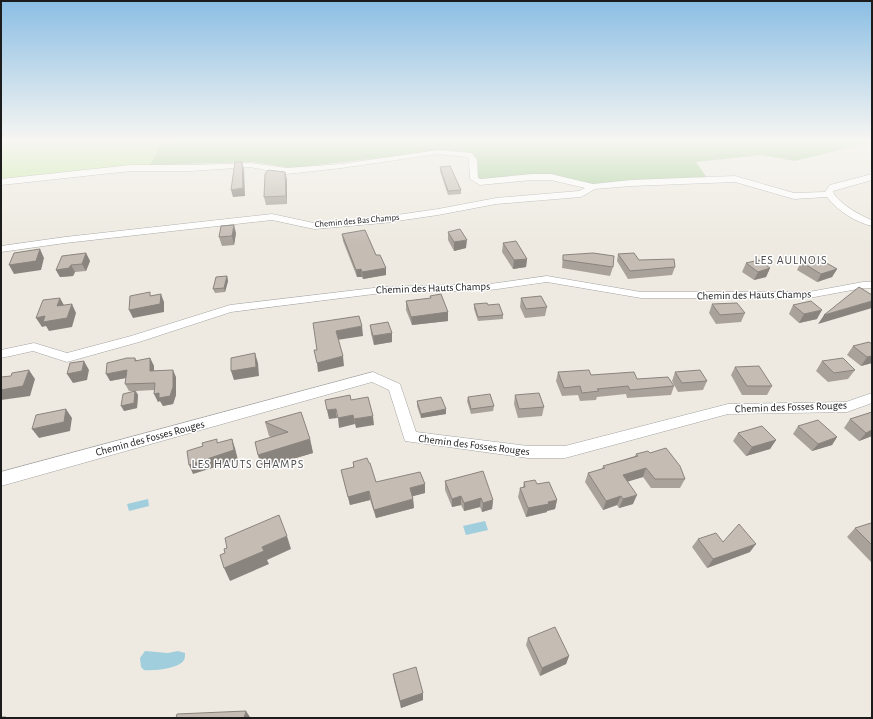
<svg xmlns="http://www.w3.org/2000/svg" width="873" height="719" viewBox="0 0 873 719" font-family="'Alegreya Sans',sans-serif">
	<rect width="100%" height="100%" fill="#eeeae1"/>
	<path fill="#c6eaa5" d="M 173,142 L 160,145 L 150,165 L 1,182 L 1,143 Z"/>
	<path fill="#a5ce95" d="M 173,142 L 872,142 L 795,161 L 761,155 L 696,162 L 707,178 L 593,187 L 551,177 L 480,182 L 468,153 L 448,150 L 292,168 L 253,162 L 150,165 L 160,145 Z"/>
	<path fill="#a0cedd" d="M 148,499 L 149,506 L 129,511 L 127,504 Z
		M 485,521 L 488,530 L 466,535 L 463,526 Z
		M 145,651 L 168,653 L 178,651 L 185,653 C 185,656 185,658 184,660 C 179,669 152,671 144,670 L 141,667 L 140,658 Z"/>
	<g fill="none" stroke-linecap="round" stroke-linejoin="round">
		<defs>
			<path id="minor" d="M 1,142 L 5,142 L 5,143 L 1,145 Z
				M 438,150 L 472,153 L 477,160 L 478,178 L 481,179 L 532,174 L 551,174 L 593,184 L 631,180 L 735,176 L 794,193 L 825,192 L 830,185 L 872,174 L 872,180 L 833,191 C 835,201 862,217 872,220 L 872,226 C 855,222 838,211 827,197 L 794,199 L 735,182 L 631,186 L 595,189 L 581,197 L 496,204 L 438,215 L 383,223 L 314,229 L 272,220 L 65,243 L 1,252 L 1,246 L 65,237 L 272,214 L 314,223 L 383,217 L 438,209 L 496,198 L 579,191 L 585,188 L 551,180 L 532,180 L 480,185 L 470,179 L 469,160 L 467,157 L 438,154 L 341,168 L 287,174 L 250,167 L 190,171 L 131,171 L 1,185 L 1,179 L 131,165 L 190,165 L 250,163 L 287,168 L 341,164 Z
				M 547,276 L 641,292 L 809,292 L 863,282 L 872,282 L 872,288 L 863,288 L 809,298 L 641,298 L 547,282 L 490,290 L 382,293 L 231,312 L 139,342 L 67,362 L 33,351 L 1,358 L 1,350 L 34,343 L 67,353 L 131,336 L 230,305 L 382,287 L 490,284 Z
				M 373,372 L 400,384 L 416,432 L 528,446 L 565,446 L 728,404 L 846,402 L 872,393 L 872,403 L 847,412 L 728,414 L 565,458 L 528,458 L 405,441 L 389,390 L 372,382 L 1,486 L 1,472 Z"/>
		</defs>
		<use href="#minor" stroke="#a3a3a3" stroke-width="1"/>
		<use href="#minor" fill="#fff" fill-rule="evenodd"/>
	</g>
	<path fill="#a9a29b" d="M 440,167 L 461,190 L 461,194 L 448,195 L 440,171 Z
		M 285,172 L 287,180 L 287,204 L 266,205 L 264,197 Z
		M 448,232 L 466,248 L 454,251 L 448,240 Z
		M 236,233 L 234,245 L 222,246 L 219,237 Z
		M 342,234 L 376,255 L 386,275 L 363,279 L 362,277 L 357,277 L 343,241 Z
		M 503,243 L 527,259 L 526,267 L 513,269 L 502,252 Z
		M 86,253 L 90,261 L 86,271 L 75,272 L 73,276 L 60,277 L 56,270 Z
		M 618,254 L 639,260 L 675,267 L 672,275 L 628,279 L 617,261 Z
		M 563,255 L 613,267 L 610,276 L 562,268 Z
		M 801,262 L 837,269 L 832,277 L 817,282 L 797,270 Z
		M 746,263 L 770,268 L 766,277 L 754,280 L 742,272 Z
		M 227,276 L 228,281 L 225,292 L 215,293 L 213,289 Z
		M 430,296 L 448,312 L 448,321 L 412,325 L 406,310 L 406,301 L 430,299 Z
		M 521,298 L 547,307 L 545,316 L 525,318 L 520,307 Z
		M 474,304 L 488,305 L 503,315 L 503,319 L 478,321 L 474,309 Z
		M 712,304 L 745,313 L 741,322 L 716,324 L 709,313 Z
		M 793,305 L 817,319 L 799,323 L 789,314 Z
		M 370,325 L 392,333 L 392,342 L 374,345 L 371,334 Z
		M 869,342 L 872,363 L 861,366 L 847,355 L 853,346 Z
		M 135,358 L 137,361 L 150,358 L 154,366 L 154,371 L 176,377 L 176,395 L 173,404 L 163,406 L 160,401 L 158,402 L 154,390 L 136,391 L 138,395 L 137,408 L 124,411 L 133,391 L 129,391 L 125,384 L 126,378 L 110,381 Z
		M 822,361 L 855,370 L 848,379 L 828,382 L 816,371 Z
		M 735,367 L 772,386 L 767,395 L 742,395 L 731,375 Z
		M 558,372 L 591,375 L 674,386 L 671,395 L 627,398 L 626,394 L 597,397 L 596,400 L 580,401 L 578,395 L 562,396 L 556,381 Z
		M 675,372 L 707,381 L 703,390 L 678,392 L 672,381 Z
		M 515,395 L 544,407 L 542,416 L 518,418 L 514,404 Z
		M 468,397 L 494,406 L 493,411 L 471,414 L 467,401 Z
		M 417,401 L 446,414 L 421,418 L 417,406 Z
		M 872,412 L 872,436 L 859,441 L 844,428 L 850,419 Z
		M 265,422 L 310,439 L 313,453 L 262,468 L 258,455 L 271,437 L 269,436 Z
		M 798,426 L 837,437 L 832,445 L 812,451 L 793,434 Z
		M 738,433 L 776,440 L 770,449 L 746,456 L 733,441 Z
		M 650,453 L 685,479 L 680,488 L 651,488 L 643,477 L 628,481 L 633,504 L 619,508 L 617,505 L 603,510 L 585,482 L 588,473 L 602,469 L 603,466 L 635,456 L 636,454 Z
		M 353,462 L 369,463 L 376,482 L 425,493 L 412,496 L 413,499 L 414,508 L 376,518 L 370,500 L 350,505 L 341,470 L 353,467 Z
		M 445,481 L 493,500 L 492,509 L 482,512 L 480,507 L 464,511 L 461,505 L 452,507 L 445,490 Z
		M 524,482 L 537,484 L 557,500 L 555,509 L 547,511 L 547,512 L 526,517 L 518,497 L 520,488 L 523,487 Z
		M 872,524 L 872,563 L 847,537 L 855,528 Z
		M 698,539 L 723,542 L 750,552 L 707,568 L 692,547 Z
		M 528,638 L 569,656 L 566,664 L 540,676 L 526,645 Z
		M 393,674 L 423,700 L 401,708 L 394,681 Z"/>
	<path fill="#8a847e" d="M 242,162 L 244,169 L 245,196 L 233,197 L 231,190 Z
		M 285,172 L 287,180 L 287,204 L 286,196 Z
		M 234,225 L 236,233 L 234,245 L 232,236 Z
		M 467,240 L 466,248 L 454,251 L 454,242 Z
		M 40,249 L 44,258 L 41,270 L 14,274 L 9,265 Z
		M 86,253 L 90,261 L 86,271 L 82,264 Z
		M 527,259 L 526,267 L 513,269 L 514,260 Z
		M 71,265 L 75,272 L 73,276 L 60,277 L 56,270 Z
		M 386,268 L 386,275 L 363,279 L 362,272 Z
		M 770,268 L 766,277 L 754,280 L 758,272 Z
		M 361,269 L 362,277 L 357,277 L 356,270 Z
		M 837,269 L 832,277 L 817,282 L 821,274 Z
		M 227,276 L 228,281 L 225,292 L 224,288 Z
		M 161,294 L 164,302 L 164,312 L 133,318 L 129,310 Z
		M 60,298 L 65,307 L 57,306 Z
		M 872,301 L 872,308 L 818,324 L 824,315 Z
		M 72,304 L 76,313 L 72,327 L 49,331 L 46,326 L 42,327 L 36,318 Z
		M 822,310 L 817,319 L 799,323 L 804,314 Z
		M 448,312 L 448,321 L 412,325 L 411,317 Z
		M 362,326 L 363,336 L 337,340 L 336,331 Z
		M 392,333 L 392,342 L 374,345 L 373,336 Z
		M 255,353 L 258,363 L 259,376 L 234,380 L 231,371 Z
		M 343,356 L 344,366 L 318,372 L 317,363 Z
		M 872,356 L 872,363 L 861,366 L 867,357 Z
		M 150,358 L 154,366 L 154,378 L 150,371 Z
		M 84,361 L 89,370 L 87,380 L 73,383 L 67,374 Z
		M 29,370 L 35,379 L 30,396 L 1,400 L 1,390 Z
		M 127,370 L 131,377 L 110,381 L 106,374 Z
		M 173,370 L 176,377 L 176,395 L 173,404 L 163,406 L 160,401 L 158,402 L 154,394 Z
		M 135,391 L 138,395 L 137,408 L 124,411 L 121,406 Z
		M 66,409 L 72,418 L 70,431 L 39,438 L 32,429 Z
		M 336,409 L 337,418 L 329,419 L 327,410 Z
		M 446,409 L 446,414 L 421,418 L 421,414 Z
		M 353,415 L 355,424 L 339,428 L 338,418 Z
		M 373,416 L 374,425 L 356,428 L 354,419 Z
		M 872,430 L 872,436 L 859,441 L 866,433 Z
		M 837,437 L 832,445 L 812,451 L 818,444 Z
		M 232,439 L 235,448 L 238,460 L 193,474 L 189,465 Z
		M 310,439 L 313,453 L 262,468 L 258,455 Z
		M 776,440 L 770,449 L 746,456 L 752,447 Z
		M 646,468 L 643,477 L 620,484 L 623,475 Z
		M 425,484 L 425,493 L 410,497 L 410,488 Z
		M 369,491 L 370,500 L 350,505 L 348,497 Z
		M 637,495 L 633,504 L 619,508 L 623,499 Z
		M 461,496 L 461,505 L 452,507 L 452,499 Z
		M 621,496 L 617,505 L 603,510 L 606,501 Z
		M 481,498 L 480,507 L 464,511 L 464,503 Z
		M 413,499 L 414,508 L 376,518 L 374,510 Z
		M 493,500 L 492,509 L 482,512 L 483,503 Z
		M 557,500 L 555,509 L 547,511 L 547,512 L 526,517 L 528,508 L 548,502 Z
		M 287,536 L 291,549 L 267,560 L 269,564 L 230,581 L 224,568 L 262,547 Z
		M 756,544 L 750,552 L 707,568 L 713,559 Z
		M 569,656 L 566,664 L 540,676 L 542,668 Z
		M 423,693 L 423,700 L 401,708 L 400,701 Z
		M 246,711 L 250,717 L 250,718 L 244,718 Z"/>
	<path fill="#c5bcb4" stroke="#8a847e" d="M 235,162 L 242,162 L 243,188 L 231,190 Z
		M 450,166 L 461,190 L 448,191 L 440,167 Z
		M 268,170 L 285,172 L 286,196 L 264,197 L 265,174 Z
		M 234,225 L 232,236 L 219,237 L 221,226 Z
		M 460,229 L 467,240 L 454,242 L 448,232 Z
		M 365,230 L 376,255 L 380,255 L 386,268 L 362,272 L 361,269 L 356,270 L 342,234 Z
		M 516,241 L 527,259 L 514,260 L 503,243 Z
		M 40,249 L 36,261 L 9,265 L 14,253 Z
		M 86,253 L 82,264 L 71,265 L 69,268 L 56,270 L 62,256 Z
		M 593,253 L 614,256 L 613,267 L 563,260 L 563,255 Z
		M 634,253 L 639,260 L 674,259 L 675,267 L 630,271 L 618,254 Z
		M 816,257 L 837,269 L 821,274 L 801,262 Z
		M 759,260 L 770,268 L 758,272 L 746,263 Z
		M 227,276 L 224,288 L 213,289 L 216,277 Z
		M 859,287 L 872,295 L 872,301 L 824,315 Z
		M 150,292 L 150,296 L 161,294 L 160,304 L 129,310 L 130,296 Z
		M 441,294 L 448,312 L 411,317 L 406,301 L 431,298 L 430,296 Z
		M 541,296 L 547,307 L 526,309 L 521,298 Z
		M 60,298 L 57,306 L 72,304 L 67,318 L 43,322 L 45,316 L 36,318 L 43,300 Z
		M 811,301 L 822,310 L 804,314 L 793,305 Z
		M 487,303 L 488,305 L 499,304 L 503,315 L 478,317 L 474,304 Z
		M 737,303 L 745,313 L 720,315 L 712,304 Z
		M 359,316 L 362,326 L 336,331 L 343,356 L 317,363 L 314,350 L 317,350 L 313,323 Z
		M 388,322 L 392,333 L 373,336 L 370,325 Z
		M 869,342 L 872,344 L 872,356 L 867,357 L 853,346 Z
		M 255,353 L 256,367 L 231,371 L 231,358 Z
		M 127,358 L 135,358 L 135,361 L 150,358 L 150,371 L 173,370 L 173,387 L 170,396 L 159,398 L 159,393 L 154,394 L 155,383 L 125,384 L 127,370 L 106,374 L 107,363 Z
		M 843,358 L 855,370 L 834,373 L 822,361 Z
		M 84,361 L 82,371 L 67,374 L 70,363 Z
		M 759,366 L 772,386 L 747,386 L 735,367 Z
		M 29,370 L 23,386 L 1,390 L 1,377 L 11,376 L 12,373 Z
		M 589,370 L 591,375 L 634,372 L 637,379 L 668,377 L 674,386 L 630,390 L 628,386 L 597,389 L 599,391 L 582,393 L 580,386 L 564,388 L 558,372 Z
		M 700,370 L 707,381 L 682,383 L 675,372 Z
		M 135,391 L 134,403 L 121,406 L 123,394 Z
		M 539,393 L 544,407 L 519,409 L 515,395 Z
		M 490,394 L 494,406 L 471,409 L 468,397 Z
		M 350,395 L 351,400 L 368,397 L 373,416 L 354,419 L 353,415 L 338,418 L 336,409 L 327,410 L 325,400 Z
		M 441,397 L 446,409 L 421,414 L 417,401 Z
		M 66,409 L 64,422 L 32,429 L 36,415 Z
		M 301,412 L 310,439 L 258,455 L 255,442 L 288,432 L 265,422 Z
		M 872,412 L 872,430 L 866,433 L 850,419 Z
		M 818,420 L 837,437 L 818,444 L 798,426 Z
		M 762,426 L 776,440 L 752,447 L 738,433 Z
		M 217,439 L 217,443 L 232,439 L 234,450 L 189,465 L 187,451 L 203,446 L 202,443 Z
		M 666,448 L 680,466 L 685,479 L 655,479 L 646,468 L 623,475 L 637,495 L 623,499 L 621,496 L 606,501 L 588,473 L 605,468 L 603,466 L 638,456 L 636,454 L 648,451 L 650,453 Z
		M 367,458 L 369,463 L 370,463 L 376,482 L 420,472 L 425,484 L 410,488 L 413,499 L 374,510 L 369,491 L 348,497 L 341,470 L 354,467 L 353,462 Z
		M 483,471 L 493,500 L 483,503 L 481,498 L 464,503 L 461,496 L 452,499 L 445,481 Z
		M 535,480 L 537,484 L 549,482 L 557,500 L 548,502 L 549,504 L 528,508 L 520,488 L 525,487 L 524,482 Z
		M 279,515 L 287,536 L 262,547 L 264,551 L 224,568 L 220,555 L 225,553 L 224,549 L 227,548 L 225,538 Z
		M 871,523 L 872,524 L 872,545 L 855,528 Z
		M 739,524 L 756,544 L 713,559 L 698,539 L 716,533 L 723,542 Z
		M 555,627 L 569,656 L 542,668 L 528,638 Z
		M 416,667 L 423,693 L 400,701 L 393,674 Z
		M 246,711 L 244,718 L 176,718 L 177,714 Z
		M 1,717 L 6,717 L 5,718 L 1,718 Z"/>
	<linearGradient id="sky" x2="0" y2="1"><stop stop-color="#8bbee4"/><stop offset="0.58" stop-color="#f7f6f2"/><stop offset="1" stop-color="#f7f6f2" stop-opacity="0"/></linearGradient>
	<rect width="873" height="243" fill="url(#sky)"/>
	<g text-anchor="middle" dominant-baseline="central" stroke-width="3" stroke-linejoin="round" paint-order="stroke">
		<g font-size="9" fill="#1c1c1c" stroke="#fff">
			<text transform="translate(357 221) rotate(-5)">Chemin des Bas Champs</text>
		</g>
		<g font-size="11" fill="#1c1c1c" stroke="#fff">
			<text transform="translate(433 288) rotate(-2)">Chemin des Hauts Champs</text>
			<text transform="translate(754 295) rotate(-1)">Chemin des Hauts Champs</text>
			<text transform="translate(791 407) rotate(-2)">Chemin des Fosses Rouges</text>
			<text transform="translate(150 438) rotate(-15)">Chemin des Fosses Rouges</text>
			<text transform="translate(474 445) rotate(7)">Chemin des Fosses Rouges</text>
		</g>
		<g font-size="12" letter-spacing="1" fill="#4f4f4f" stroke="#fff">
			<text x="791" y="260">LES AULNOIS</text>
			<text x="248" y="464">LES HAUTS CHAMPS</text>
		</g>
	</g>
	<rect width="873" height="719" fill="none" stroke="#1c1c1c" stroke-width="4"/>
</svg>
